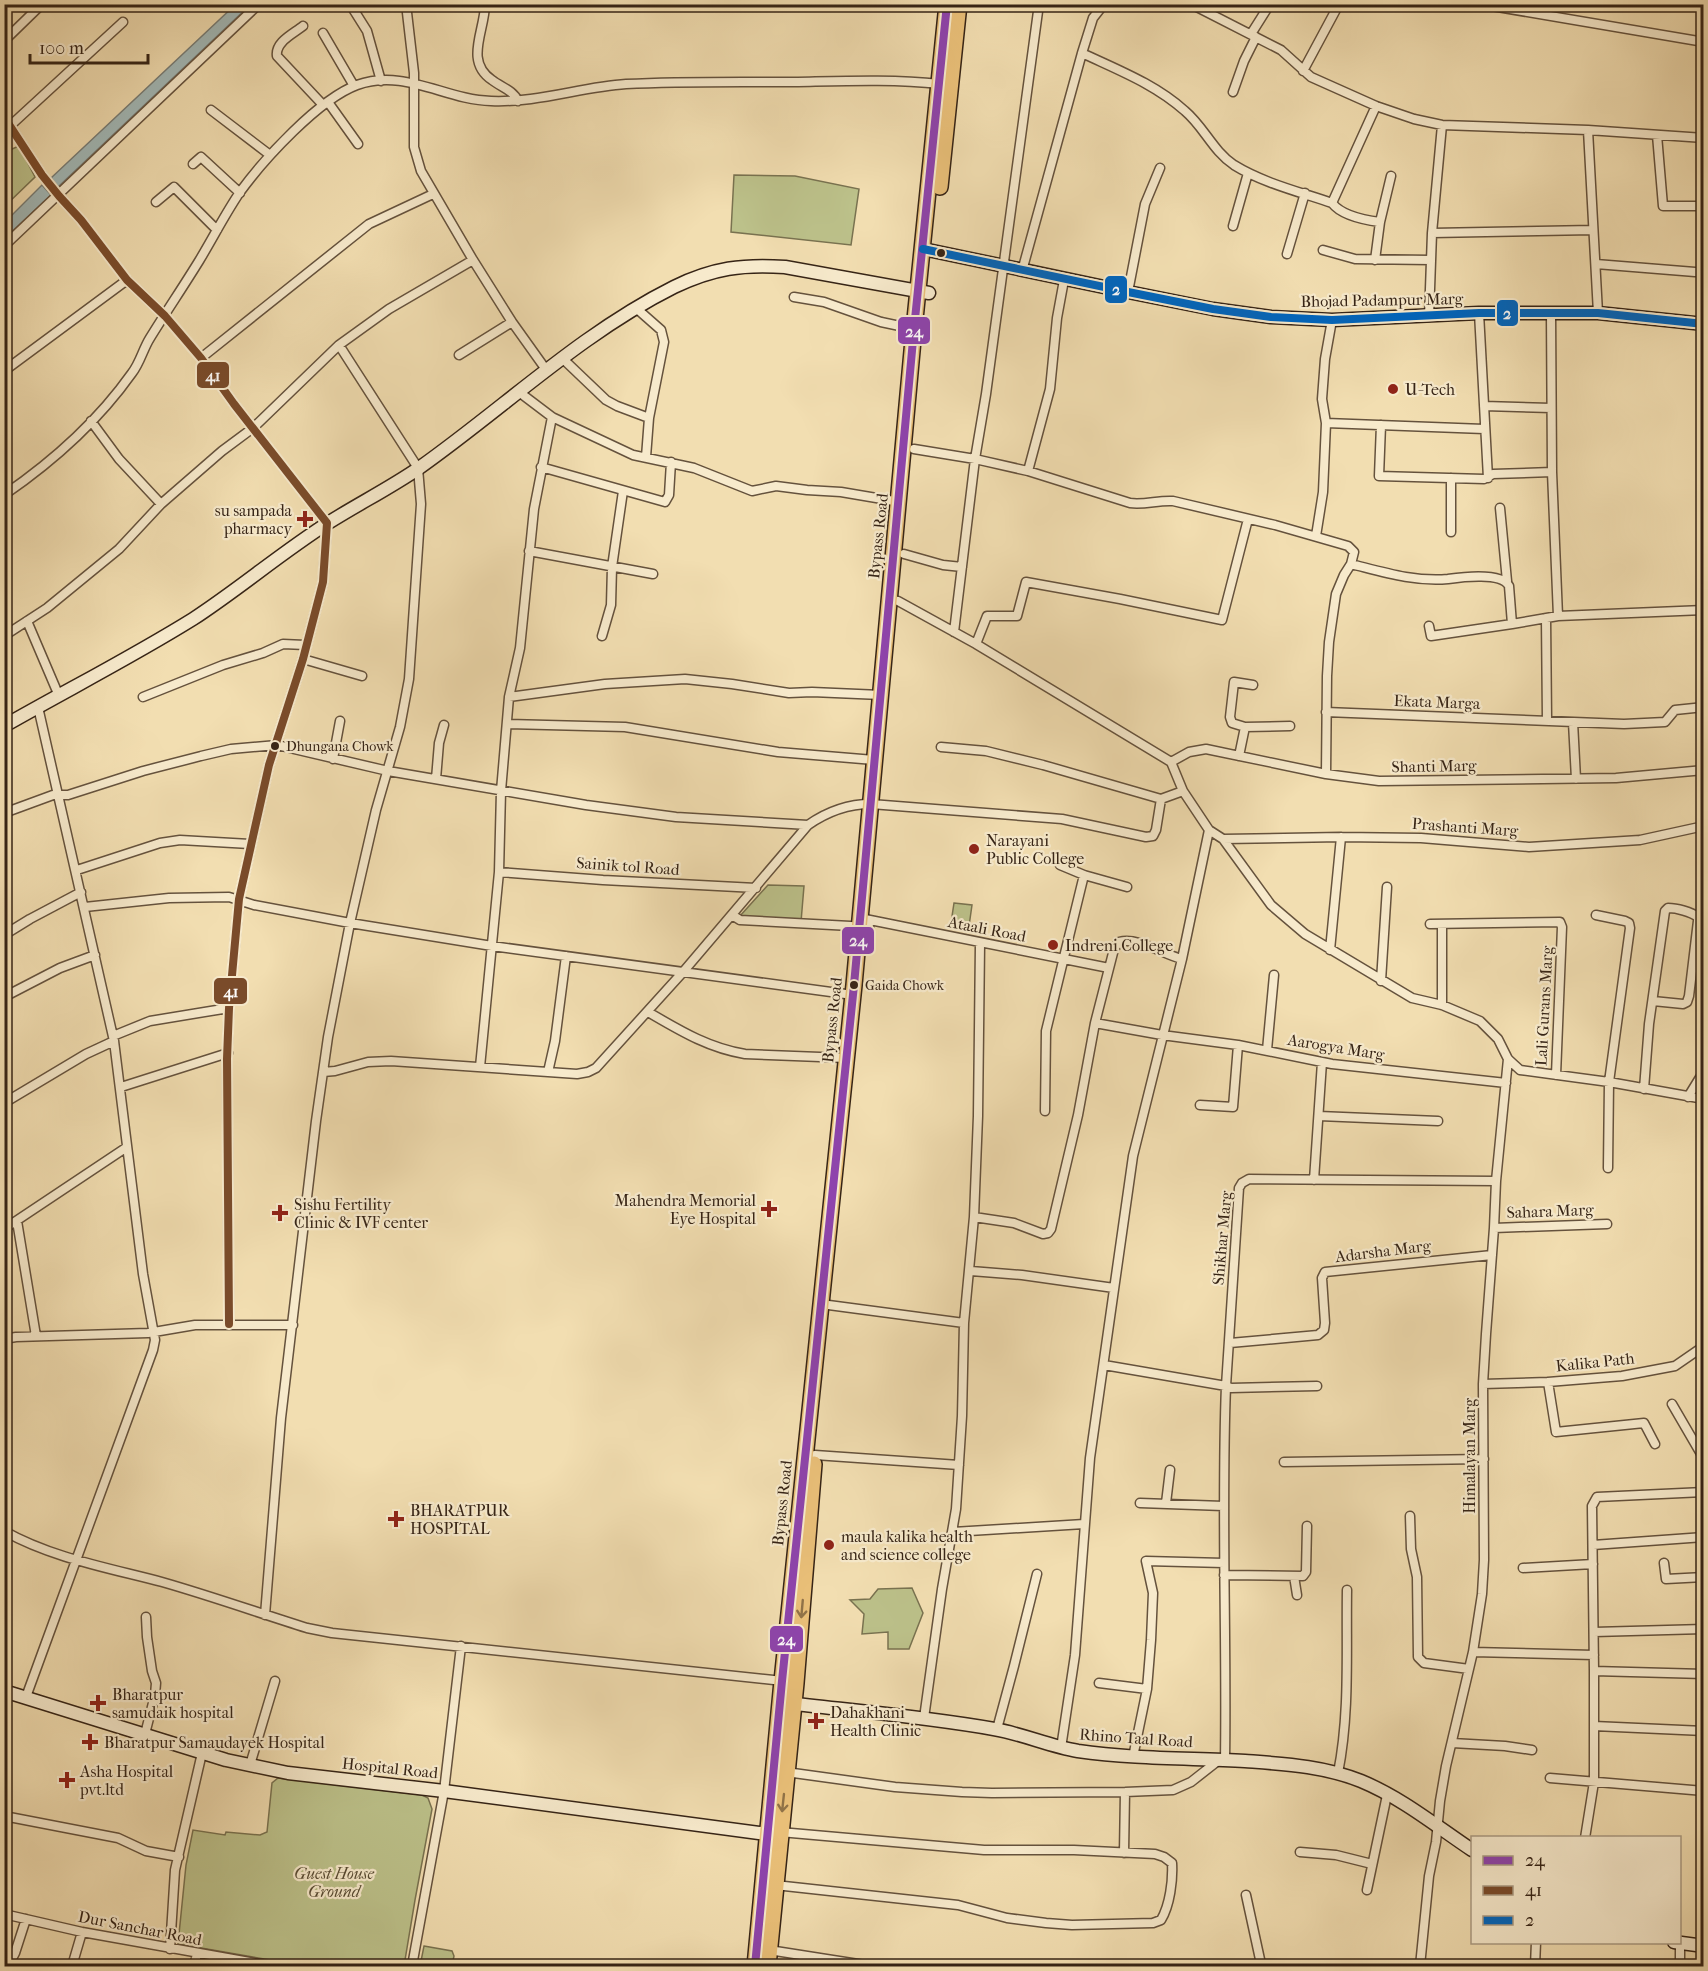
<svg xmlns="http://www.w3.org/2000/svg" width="1708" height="1971" viewBox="0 0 1708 1971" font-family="'IM FELL French Canon',serif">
	<rect width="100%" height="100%" fill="#f2deb1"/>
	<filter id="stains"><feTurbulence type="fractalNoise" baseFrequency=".00333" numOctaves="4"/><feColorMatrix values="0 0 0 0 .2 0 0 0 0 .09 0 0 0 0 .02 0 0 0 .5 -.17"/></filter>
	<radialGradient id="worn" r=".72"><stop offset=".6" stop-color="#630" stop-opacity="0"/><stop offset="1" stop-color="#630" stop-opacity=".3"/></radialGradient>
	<path fill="#bcc18a" stroke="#797250" stroke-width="1.5" d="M 19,146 L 35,177 L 5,206 L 5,152 Z
		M 734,175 L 795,176 L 859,189 L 851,245 L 731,232 Z
		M 768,885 L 804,886 L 801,922 L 740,916 Z
		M 954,903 L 972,905 L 969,926 L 951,923 Z
		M 912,1588 L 923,1613 L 909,1649 L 888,1649 L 888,1632 L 862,1634 L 864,1614 L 850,1600 L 870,1599 L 878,1589 Z
		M 278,1778 L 422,1795 L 428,1798 L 432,1809 L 415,1900 L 404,1966 L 305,1966 L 178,1944 L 186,1865 L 193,1830 L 225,1835 L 226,1832 L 260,1835 L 267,1832 L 272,1783 Z
		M 424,1946 L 452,1951 L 454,1956 L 452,1966 L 420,1966 Z"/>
	<path fill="#a2b9b8" stroke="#777d77" stroke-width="1.5" d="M 235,5 L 250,5 L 58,187 L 51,178 Z
		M 42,185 L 51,195 L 5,238 L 5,222 Z"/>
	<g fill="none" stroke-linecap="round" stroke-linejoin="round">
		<defs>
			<path id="street" d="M 350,4 L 367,31 L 381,81
				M 406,4 L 414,73 L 414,147 L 421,171 L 473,260 L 512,322 L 547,371
				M 485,4 C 485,31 464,61 492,80 C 501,87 513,90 518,101
				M 1191,4 L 1281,50 L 1311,77 L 1376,106 L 1414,119 L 1442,125 L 1588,130 L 1704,138
				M 1480,4 L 1704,42
				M 303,26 C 293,34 275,42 277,56 L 323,105
				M 323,33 L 354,86
				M 1251,34 L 1270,4
				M 4,41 L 42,4
				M 1082,53 C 1118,70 1155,84 1185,111 C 1204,127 1213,151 1234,165 C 1263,183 1300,192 1332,203 L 1376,106
				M 1303,71 L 1339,4
				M 1233,92 L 1244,61 L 1256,37
				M 328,102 L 358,144
				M 211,110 L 270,155
				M 4,117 L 42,175 L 59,196 L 81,220 L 127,280 L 165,316 L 201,358 L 234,404 L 327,523 L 323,582 L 303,659 L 269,765 L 239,899 L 229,1008 L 227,1059 L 229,1324
				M 11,125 L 123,22
				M 1588,130 L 1598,313
				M 1657,135 L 1663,206 L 1704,206
				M 193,164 L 201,157 L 240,193
				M 156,202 L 174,187 L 217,230
				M 1332,203 C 1342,216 1364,220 1380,222
				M 1233,226 L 1248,173
				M 1432,233 L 1593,230
				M 4,246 L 259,4
				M 1323,250 L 1355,259 L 1431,260
				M 1287,254 L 1305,193
				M 1375,260 L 1380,222 L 1391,176
				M 1596,264 L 1695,272
				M 1022,271 L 1082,53 L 1093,18 L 1104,4
				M 1128,292 L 1145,204 L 1160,168
				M 794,297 L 824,302 L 881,322 L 914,329
				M 636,308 L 661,330 L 664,342 L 649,418 L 646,457
				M 1479,313 L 1488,478
				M 1551,313 L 1552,472 L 1558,616
				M 1429,317 L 1432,233 L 1442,125
				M 459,355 L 512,322
				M 201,358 L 369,224 L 433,194
				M 562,358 L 606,400 L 617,406 L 649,418
				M 4,371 L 127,280
				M 519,392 L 552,417 L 633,455 L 694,468 L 752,491 L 776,486 L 807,490 L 841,492 L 900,502
				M 1484,406 L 1551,408
				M 91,421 L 119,459 L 161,504
				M 1326,423 L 1484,429
				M 1381,425 L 1379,476 L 1484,479 L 1493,474 L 1552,472
				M 914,449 L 975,459 L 1028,471 L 1130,503 C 1145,505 1158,500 1173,501 L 1275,525 L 1348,546 L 1354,552 L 1351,564 L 1344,575 L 1336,594 L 1329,642 L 1327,676 L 1326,774
				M 541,467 L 665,502 L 669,495 L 671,462
				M 1028,471 L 1050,389 L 1057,318 L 1064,280
				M 1451,478 L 1451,532
				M 4,495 C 52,462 98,421 132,373 C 140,363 143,349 150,338 C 166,312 183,287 199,261 C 213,238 225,214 240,192 C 264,159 319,99 357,85 C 405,68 445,100 491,101 C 537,103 581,87 626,84 C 683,81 741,82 798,82 C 845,81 893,79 940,84
				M 1500,508 L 1507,581
				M 1316,536 L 1323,492 L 1326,423 L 1322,399 L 1325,359 L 1332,320
				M 529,551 L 653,574
				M 904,554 L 943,565 L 962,567
				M 1351,564 C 1383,572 1414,582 1448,579 C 1462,577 1502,572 1509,586 L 1512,624 L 1558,616 L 1704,610
				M 898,601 L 976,644 L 1171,762 L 1183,791 L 1161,799 L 1043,765 L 986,751 L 941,747
				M 1546,618 L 1547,720
				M 27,621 L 59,696
				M 1429,626 L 1431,636 L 1512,624
				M 954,632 L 975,459 L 986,394 L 1039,4
				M 4,636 L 47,608 L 119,549 L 161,504 L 222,451 L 253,428 L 339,345 L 389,309 L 473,260
				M 602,636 L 611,605 L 612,567 L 623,491
				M 976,644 L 987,616 L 1017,616 L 1026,582 L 1120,599 L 1222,620 L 1248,519
				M 303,659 L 362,676
				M 1253,685 L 1234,682 L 1230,717 L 1232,723 L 1245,727 L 1290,726
				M 143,697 L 223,665 L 263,653 L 283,644 L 305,645
				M 509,697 L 605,684 L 685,679 L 732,684 L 789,693 L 812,692 L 881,695
				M 1326,712 L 1624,724 L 1665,722 L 1675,710 L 1704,707
				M 1573,722 L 1576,779
				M 507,724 L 625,727 L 778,752 L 874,760
				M 1239,756 L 1245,727
				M 333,759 L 340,721
				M 1171,762 L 1189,752 L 1206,749 L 1326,774 L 1379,781 L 1616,778 L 1704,770
				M 436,779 L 439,743 L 444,725
				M 4,813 L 53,795 L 68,795 L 143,771 L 201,756 L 231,749 L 277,745 L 388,771 L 586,805 L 676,817 L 808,825
				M 1209,830 L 1223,839 L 1271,905 L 1305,934 L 1412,998 L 1442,1005 L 1480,1021 L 1498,1039 L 1508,1059 L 1520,1070 L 1609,1082 L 1704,1099
				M 1223,839 L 1341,837 L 1421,838 L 1529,847 L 1640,840 L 1704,826
				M 1060,865 L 1084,875 L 1127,887
				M 77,870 L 160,843 L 180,840 L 250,844
				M 499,872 L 603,880 L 756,888
				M 85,907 L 169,898 L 229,897 L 254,905 L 350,923 L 492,946 L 853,995
				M 732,915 L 740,920 L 869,927
				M 1596,915 L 1625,921 L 1629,923 L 1630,928 L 1609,1082 L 1608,1168
				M 860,918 L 1109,968
				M 1430,924 L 1560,922 L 1562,927 L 1556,1075
				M 4,935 L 30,919 L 81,892
				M 1330,950 L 1341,837
				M 1381,981 L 1387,887
				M 4,997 L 60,968 L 95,955
				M 1442,1005 L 1442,924
				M 648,1012 C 679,1030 708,1048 745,1054 L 846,1058
				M 1095,1023 L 1162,1035 L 1238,1045 L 1332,1064 L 1506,1083
				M 113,1036 L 150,1021 L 229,1008
				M 1267,1050 L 1274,975
				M 480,1067 L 499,872 L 501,791 L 509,697 L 520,648 L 534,509 L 552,417
				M 323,1072 L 335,1071 L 368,1062 L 391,1061 L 577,1074 L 588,1072 L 596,1068 L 683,972 L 808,825 C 828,811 847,804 871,804 L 1062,819 L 1146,837 L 1153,836 L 1156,830 L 1161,799
				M 548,1072 L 555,1041 L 566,956
				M 121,1087 L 228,1053
				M 1644,1089 L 1649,1024 L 1665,911 L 1668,908 C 1677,908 1691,912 1698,917 L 1698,921 L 1689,996 L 1687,1002 L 1683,1004 L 1653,1001
				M 1688,1097 L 1704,1071
				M 4,1103 L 86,1054 L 114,1041
				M 1200,1105 L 1233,1107 L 1238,1045
				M 1045,1111 L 1046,1031 L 1084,875
				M 1319,1116 L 1438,1121
				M 1314,1180 L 1322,1062
				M 974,1217 L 1014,1223 L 1043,1234 L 1048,1233 L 1051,1229 L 1078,1115 L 1095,1023 L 1114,949 L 1119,942 C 1139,937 1162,954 1182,959
				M 17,1221 L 36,1336
				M 1494,1228 L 1607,1224
				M 4,1229 L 127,1147
				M 971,1271 L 1022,1275 L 1114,1288
				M 821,1304 L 964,1323
				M 4,1339 L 16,1337 L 148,1333 L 195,1325 L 293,1325
				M 1230,1343 L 1318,1335 L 1324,1330 L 1325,1323 L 1322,1278 L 1325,1272 L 1492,1255
				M 1104,1365 L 1226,1386 C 1221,1511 1227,1636 1225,1760
				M 1548,1382 L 1556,1432 L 1644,1423 L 1655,1444
				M 1483,1384 L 1548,1382 L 1622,1376 L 1675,1366 L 1704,1346
				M 1317,1386 L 1231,1388 L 1226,1386 L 1239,1188 L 1242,1183 L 1249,1179 L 1496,1181
				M 1672,1404 L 1704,1459
				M 815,1455 L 959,1465
				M 1284,1462 L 1484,1459
				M 1140,1503 L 1223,1506
				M 1166,1503 L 1170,1470
				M 1410,1516 L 1411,1549 L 1417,1577 L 1418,1657 L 1424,1663 L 1469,1669
				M 4,1531 C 52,1558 109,1568 162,1582 C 211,1596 259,1613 307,1628 L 332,1633 L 783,1681
				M 953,1532 L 1084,1524
				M 1593,1545 L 1704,1537
				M 1664,1563 L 1666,1579 L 1704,1577
				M 1523,1568 L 1593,1564
				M 1224,1575 L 1303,1576 L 1306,1572 L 1307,1526
				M 1294,1576 L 1297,1595
				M 265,1615 L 281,1418 L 316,1121 L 328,1037 L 350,923 L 376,810 L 400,727 L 409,679 L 421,504 L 418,468 L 339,345
				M 1594,1632 L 1704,1629
				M 1473,1652 L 1594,1655
				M 1594,1671 L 1592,1506 L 1597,1497 L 1704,1492
				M 1099,1683 L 1147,1689
				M 26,1697 L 153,1350 L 155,1340 L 143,1274 L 114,1041 L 38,707
				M 924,1718 L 942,1589 L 956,1509 L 962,1416 L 964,1323 L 974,1217 L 978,1116 L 980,944
				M 1594,1726 L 1704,1731
				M 997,1729 L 1014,1666 L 1037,1574
				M 145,1734 L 155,1695 L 156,1683 L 152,1671 L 147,1637 L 146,1617
				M 1452,1743 L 1505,1746 L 1532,1750
				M 1061,1748 L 1075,1655 L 1090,1458 L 1133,1156 L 1182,959 L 1209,830 L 1183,791
				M 1133,1757 L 1147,1689 L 1151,1640 L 1153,1593 L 1146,1561 L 1224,1563
				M 250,1765 L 275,1681
				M 786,1772 L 895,1787 L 962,1792 L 992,1793 L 1125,1792 L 1173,1790 L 1191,1782 L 1219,1760
				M 1338,1773 C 1350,1713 1346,1651 1347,1590
				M 1550,1778 L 1704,1791
				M 4,1816 L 118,1838 L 146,1851 L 179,1857
				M 1585,1838 L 1594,1782 L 1594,1671 L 1704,1674
				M 1300,1852 L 1336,1855 L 1372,1864
				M 1124,1853 L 1125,1792
				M 775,1885 L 958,1905 L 1007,1918 L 1046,1923 L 1072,1925 L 1153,1923 L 1161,1920 C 1170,1905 1173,1880 1172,1863 L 1164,1857 L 1155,1854 L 1074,1850 L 984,1850 L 780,1832
				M 1367,1890 L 1387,1795
				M 1246,1895 L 1261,1964
				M 4,1914 L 82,1932 L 272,1966
				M 170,1949 L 175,1870 L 202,1753
				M 769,1950 L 871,1966
				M 8,1966 L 15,1953 L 26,1919
				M 72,1966 L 82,1932
				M 194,1966 L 197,1954
				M 412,1966 L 444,1791 L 461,1646
				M 1259,1966 L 1261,1964 L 1359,1966
				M 1420,1966 L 1429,1876 L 1436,1842 L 1440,1801 L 1446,1766 L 1473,1652 L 1482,1594 L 1484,1560 L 1483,1384 L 1486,1334 L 1494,1228 L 1496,1181 L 1508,1059
				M 1535,1966 L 1536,1942
				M 1680,1966 L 1680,1944"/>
			<path id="secondary" d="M 923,249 L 1128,292 L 1213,309 L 1271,317 L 1332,320 L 1479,313 L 1598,313 L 1704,324
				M 4,726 C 67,690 132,657 193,619 C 239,589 281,553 328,523 C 358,504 390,488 419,468 C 504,408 580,334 674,287 C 713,268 743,264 785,267 L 929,293
				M 4,1691 L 226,1760 L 288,1773 L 444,1791 L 759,1833 L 776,1832
				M 787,1703 C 856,1711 926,1717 994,1729 C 1023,1734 1049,1746 1078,1751 C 1133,1759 1189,1758 1245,1761 C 1285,1764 1324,1766 1361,1781 C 1402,1798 1436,1826 1472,1850
				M 1674,1942 L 1704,1946"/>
			<path id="highway" d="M 940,187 L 959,4
				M 755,1966 L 782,1681 L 854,985 L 914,329 L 947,4
				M 768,1966 L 796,1683 L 814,1464"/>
		</defs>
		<use href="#street" stroke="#65523d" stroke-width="11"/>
		<use href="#secondary" stroke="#362416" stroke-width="15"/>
		<use href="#highway" stroke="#362416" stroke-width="18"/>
		<use href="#street" stroke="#f7eacc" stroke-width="8"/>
		<use href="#secondary" stroke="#f7eacc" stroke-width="12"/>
		<use href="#highway" stroke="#e9bf78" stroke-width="15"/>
		<defs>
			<path id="bus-1" d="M 755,1966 L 782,1681 L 854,985 L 914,329 L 947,4"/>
			<path id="bus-2" d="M 4,117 L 42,175 L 59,196 L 81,220 L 127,280 L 165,316 L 201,358 L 234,404 L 327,523 L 323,582 L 303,659 L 269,765 L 239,899 L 229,1008 L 227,1059 L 229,1324"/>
			<path id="bus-3" d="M 923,249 L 1128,292 L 1213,309 L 1271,317 L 1332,320 L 1479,313 L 1598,313 L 1704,324"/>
		</defs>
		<use href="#bus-1" stroke="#f7eacc" stroke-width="12"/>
		<use href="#bus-2" stroke="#f7eacc" stroke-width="12"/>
		<use href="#bus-3" stroke="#f7eacc" stroke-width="12"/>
		<use href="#bus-1" stroke="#8e44ad" stroke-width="8"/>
		<use href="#bus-2" stroke="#7a4b2a" stroke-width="8"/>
		<use href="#bus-3" stroke="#0065bd" stroke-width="8"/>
	</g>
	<defs><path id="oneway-shaft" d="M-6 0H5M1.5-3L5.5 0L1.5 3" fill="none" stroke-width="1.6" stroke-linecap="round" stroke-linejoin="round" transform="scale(1.5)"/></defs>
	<g stroke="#907247">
		<use href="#oneway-shaft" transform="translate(802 1609) rotate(95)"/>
		<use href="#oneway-shaft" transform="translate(783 1803) rotate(96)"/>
	</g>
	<g fill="#362416" stroke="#f7eacc" stroke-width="2">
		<circle cx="941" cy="253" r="5"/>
		<circle cx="275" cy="746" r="5"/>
		<circle cx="854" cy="985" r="5"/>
	</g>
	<g fill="#8f2418" stroke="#f7eacc" stroke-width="2">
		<circle cx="1393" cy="389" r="6"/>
		<path d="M302 510h6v6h6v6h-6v6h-6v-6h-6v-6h6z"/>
		<circle cx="974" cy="849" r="6"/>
		<circle cx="1053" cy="945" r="6"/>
		<path d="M766 1200h6v6h6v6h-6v6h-6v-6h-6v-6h6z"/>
		<path d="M277 1204h6v6h6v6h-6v6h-6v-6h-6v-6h6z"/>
		<path d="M393 1510h6v6h6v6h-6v6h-6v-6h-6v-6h6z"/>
		<circle cx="829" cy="1545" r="6"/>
		<path d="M95 1694h6v6h6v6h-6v6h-6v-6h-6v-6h6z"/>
		<path d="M813 1712h6v6h6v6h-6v6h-6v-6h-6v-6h6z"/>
		<path d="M87 1733h6v6h6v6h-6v6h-6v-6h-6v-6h6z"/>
		<path d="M64 1771h6v6h6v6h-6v6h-6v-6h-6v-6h6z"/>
	</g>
	<g text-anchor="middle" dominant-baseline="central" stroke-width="4.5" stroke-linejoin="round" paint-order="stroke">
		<g font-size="14" fill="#362416" stroke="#f7eacc" text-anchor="start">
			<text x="286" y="746">Dhungana Chowk</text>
			<text x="865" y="985">Gaida Chowk</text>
		</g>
		<g font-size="16" fill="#362416" stroke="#f7eacc">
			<text transform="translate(1382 300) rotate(-1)">Bhojad Padampur Marg</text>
			<text transform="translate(878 536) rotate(-84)">Bypass Road</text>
			<text transform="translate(1437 702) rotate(2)">Ekata Marga</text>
			<text transform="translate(1434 766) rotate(-1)">Shanti Marg</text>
			<text transform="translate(1465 827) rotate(4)">Prashanti Marg</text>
			<text transform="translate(628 866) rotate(4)">Sainik tol Road</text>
			<text transform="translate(987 929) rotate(11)">Ataali Road</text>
			<text transform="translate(1544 1006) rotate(-87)">Lali Gurans Marg</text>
			<text transform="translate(832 1020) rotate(-84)">Bypass Road</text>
			<text transform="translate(1336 1047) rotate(9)">Aarogya Marg</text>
			<text transform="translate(1550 1211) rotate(-2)">Sahara Marg</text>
			<text transform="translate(1222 1238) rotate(-85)">Shikhar Marg</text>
			<text transform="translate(1383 1251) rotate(-7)">Adarsha Marg</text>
			<text transform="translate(1595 1362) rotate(-6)">Kalika Path</text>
			<text transform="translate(1469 1456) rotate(-90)">Himalayan Marg</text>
			<text transform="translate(782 1503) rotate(-84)">Bypass Road</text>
			<text transform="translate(1136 1738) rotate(4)">Rhino Taal Road</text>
			<text transform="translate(390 1768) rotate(6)">Hospital Road</text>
			<text transform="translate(140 1928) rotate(11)">Dur Sanchar Road</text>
		</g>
		<g font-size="16" fill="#362416" stroke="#f7eacc" text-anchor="start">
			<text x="1405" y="389">U-Tech</text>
			<text x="292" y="510" text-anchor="end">su sampada<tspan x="292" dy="18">pharmacy</tspan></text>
			<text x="986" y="840">Narayani<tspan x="986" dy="18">Public College</tspan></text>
			<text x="1065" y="945">Indreni College</text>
			<text x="756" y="1200" text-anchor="end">Mahendra Memorial<tspan x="756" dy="18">Eye Hospital</tspan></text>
			<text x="294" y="1204">Sishu Fertility<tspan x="294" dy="18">Clinic &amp; IVF center</tspan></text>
			<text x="410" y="1510">BHARATPUR<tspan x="410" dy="18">HOSPITAL</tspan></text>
			<text x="841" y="1536">maula kalika health<tspan x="841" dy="18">and science college</tspan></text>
			<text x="112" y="1694">Bharatpur<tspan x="112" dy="18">samudaik hospital</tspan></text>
			<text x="830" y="1712">Dahakhani<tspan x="830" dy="18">Health Clinic</tspan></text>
			<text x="104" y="1742">Bharatpur Samaudayek Hospital</text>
			<text x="80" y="1771">Asha Hospital<tspan x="80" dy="18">pvt.ltd</tspan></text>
		</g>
		<g font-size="16" font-style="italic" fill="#584b33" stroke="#f7eacc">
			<text x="334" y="1873">Guest House<tspan x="334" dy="18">Ground</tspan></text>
		</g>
	</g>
	<g stroke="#f7eacc" stroke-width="2">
		<rect x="1104" y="275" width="24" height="29" rx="6" fill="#0065bd"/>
		<rect x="1496" y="299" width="23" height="28" rx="6" fill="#0065bd"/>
		<rect x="897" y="316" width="34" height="29" rx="6" fill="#8e44ad"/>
		<rect x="196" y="361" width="34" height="28" rx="6" fill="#7a4b2a"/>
		<rect x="841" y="926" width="34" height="29" rx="6" fill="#8e44ad"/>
		<rect x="213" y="977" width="35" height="28" rx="6" fill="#7a4b2a"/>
		<rect x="769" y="1625" width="35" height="28" rx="6" fill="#8e44ad"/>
	</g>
	<g font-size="16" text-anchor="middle" font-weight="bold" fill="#fff">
		<text x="1116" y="295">2</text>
		<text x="1507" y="319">2</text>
		<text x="914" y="337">24</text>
		<text x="213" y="381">41</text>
		<text x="858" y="946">24</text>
		<text x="231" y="997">41</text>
		<text x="786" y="1645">24</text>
	</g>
	<rect width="1708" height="1971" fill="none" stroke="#f2deb1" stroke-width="24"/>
	<rect x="6" y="6" width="1696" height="1959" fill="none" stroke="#362416" stroke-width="3"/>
	<rect x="12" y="12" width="1684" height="1947" fill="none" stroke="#362416" stroke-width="1.5"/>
	<rect x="1471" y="1836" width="210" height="108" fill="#f7eacc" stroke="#aa9b83" stroke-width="1.5"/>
	<rect x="1483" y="1856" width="30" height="9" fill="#8e44ad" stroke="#aa9b83" stroke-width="1.5"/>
	<text x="1525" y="1866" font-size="18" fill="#362416">24</text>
	<rect x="1483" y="1886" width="30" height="9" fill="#7a4b2a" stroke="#aa9b83" stroke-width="1.5"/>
	<text x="1525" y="1896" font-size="18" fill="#362416">41</text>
	<rect x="1483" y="1916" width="30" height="9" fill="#0065bd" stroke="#aa9b83" stroke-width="1.5"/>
	<text x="1525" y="1926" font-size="18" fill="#362416">2</text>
	<path d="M30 54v9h118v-9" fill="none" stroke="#362416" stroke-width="3"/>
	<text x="39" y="54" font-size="18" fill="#362416" stroke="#f7eacc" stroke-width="4.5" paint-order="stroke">100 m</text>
	<rect width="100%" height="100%" filter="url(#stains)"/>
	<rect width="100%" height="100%" fill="url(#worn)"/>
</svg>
